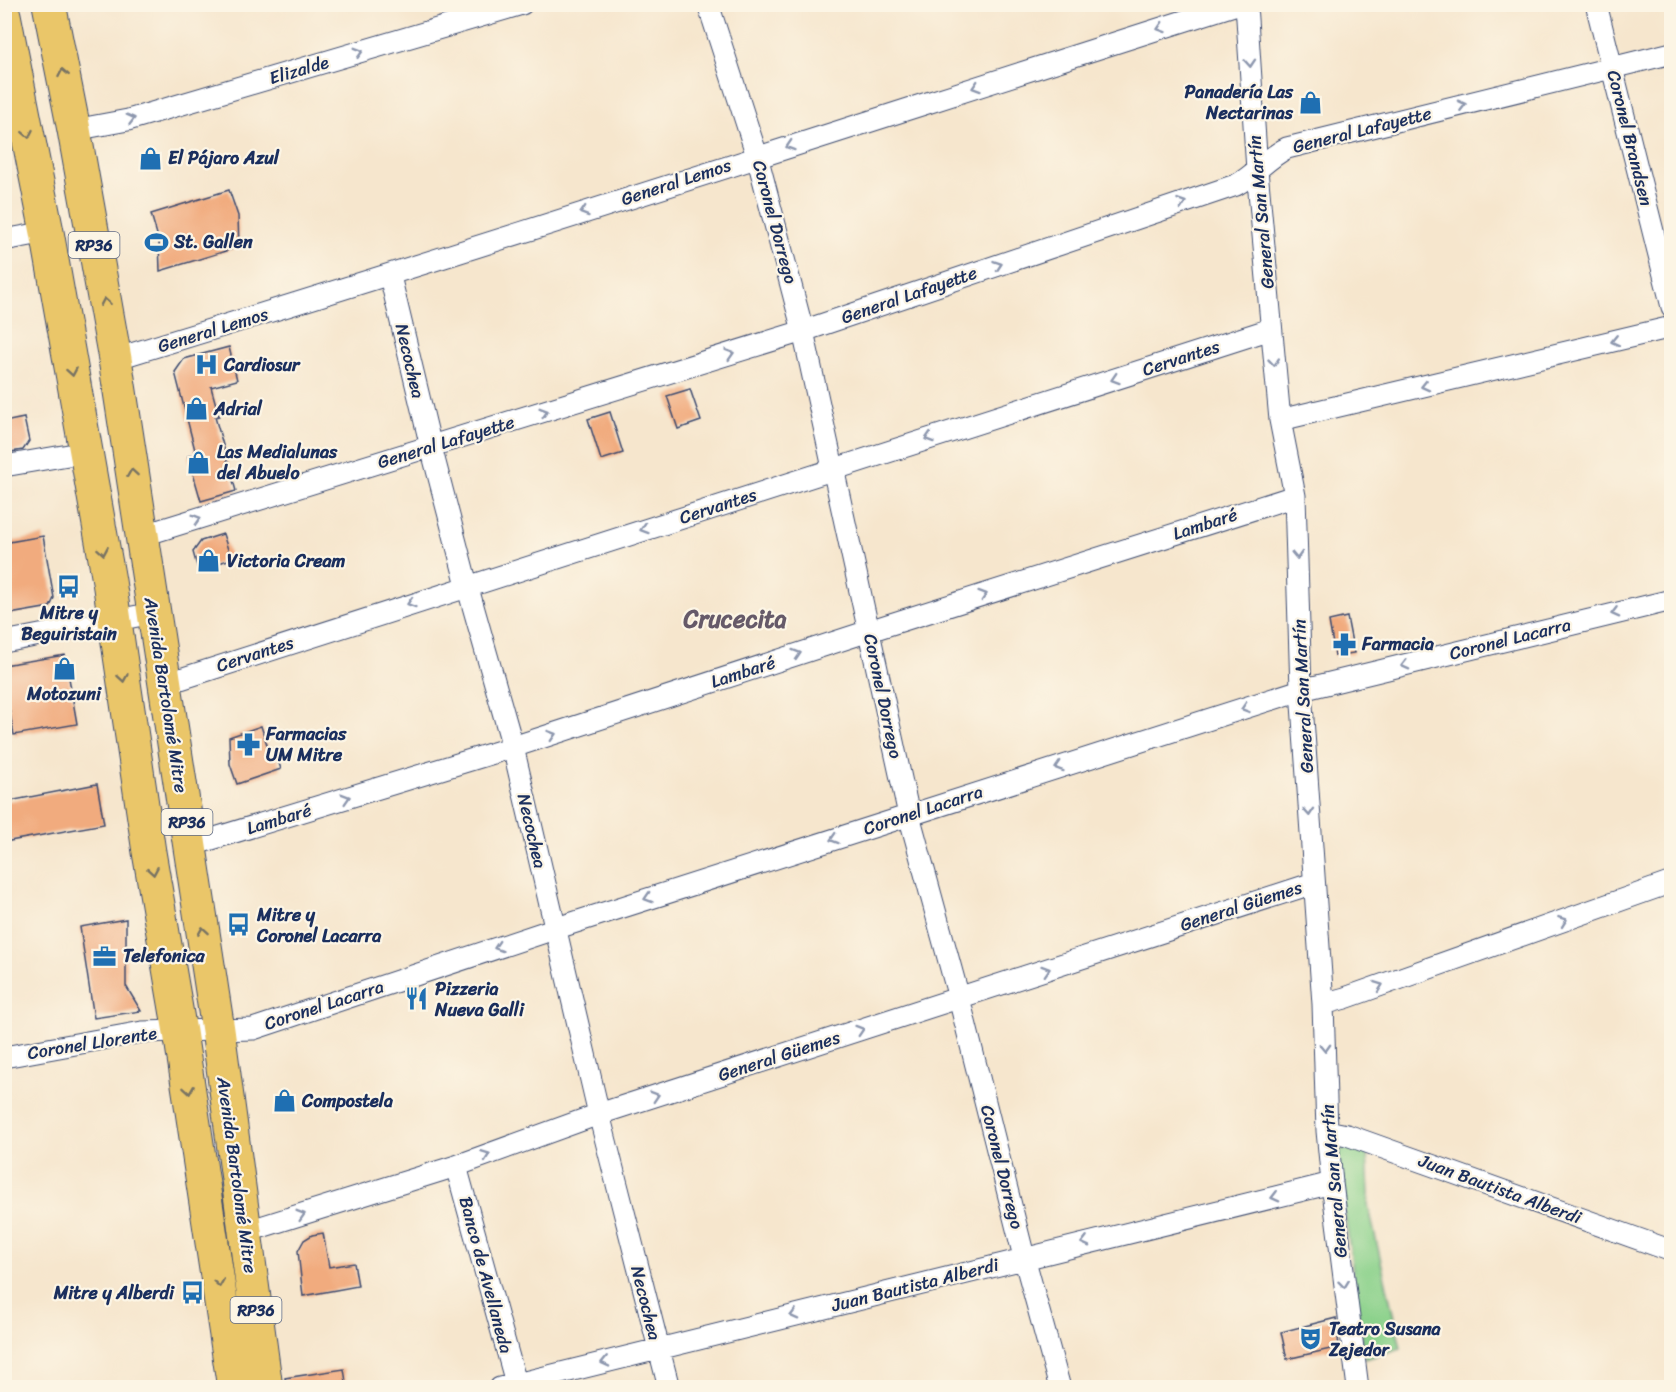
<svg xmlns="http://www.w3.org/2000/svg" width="1676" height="1392" viewBox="0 0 1676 1392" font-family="Sriracha,sans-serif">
	<rect width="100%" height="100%" fill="#fcf5e5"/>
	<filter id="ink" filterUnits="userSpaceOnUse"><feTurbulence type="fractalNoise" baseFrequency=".0167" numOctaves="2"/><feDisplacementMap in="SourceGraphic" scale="12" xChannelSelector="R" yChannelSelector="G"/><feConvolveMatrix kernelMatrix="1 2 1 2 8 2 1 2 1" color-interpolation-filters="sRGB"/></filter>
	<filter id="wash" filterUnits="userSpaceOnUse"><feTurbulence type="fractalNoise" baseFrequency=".008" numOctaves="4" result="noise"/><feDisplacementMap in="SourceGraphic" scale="24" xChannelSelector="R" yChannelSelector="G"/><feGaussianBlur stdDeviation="1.35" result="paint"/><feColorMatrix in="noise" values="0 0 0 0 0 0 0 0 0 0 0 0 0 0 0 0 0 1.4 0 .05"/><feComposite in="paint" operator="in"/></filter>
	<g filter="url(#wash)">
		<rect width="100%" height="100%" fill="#f6e6cd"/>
		<path fill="#8bd18b" stroke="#538074" stroke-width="1.5" d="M 1346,1145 L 1367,1152 L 1369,1195 L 1368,1205 L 1401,1348 L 1365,1359 L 1337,1155 Z"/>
		<g id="blocks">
			<path fill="#f1ab7e" d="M 229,190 L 238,216 L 239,247 L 160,271 L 159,241 L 151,214 Z
				M 229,347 L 237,380 L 211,387 L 219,416 L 215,417 L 236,491 L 201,501 L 188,456 L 196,454 L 175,372 L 184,359 Z
				M 690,389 L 701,421 L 678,429 L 667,396 Z
				M 610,412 L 623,453 L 601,460 L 588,419 Z
				M 24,418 L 29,441 L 23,450 L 4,453 L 4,422 Z
				M 223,534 L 231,559 L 198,570 L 193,552 L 201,541 Z
				M 43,536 L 54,598 L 50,607 L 4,615 L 4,543 Z
				M 1347,617 L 1354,653 L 1335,656 L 1329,621 Z
				M 65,655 L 77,724 L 14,735 L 4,681 L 4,665 Z
				M 261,726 L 269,751 L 274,749 L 281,769 L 237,784 L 230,764 L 229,737 Z
				M 97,784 L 104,824 L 4,842 L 4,802 Z
				M 126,919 L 126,986 L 141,1011 L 94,1018 L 80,927 Z
				M 323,1233 L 329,1267 L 354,1263 L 358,1286 L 303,1296 L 298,1251 L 304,1240 L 312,1235 Z
				M 1336,1318 L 1339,1347 L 1287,1359 L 1281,1332 Z
				M 344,1369 L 347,1388 L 286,1388 L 285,1378 Z"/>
		</g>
	</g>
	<g filter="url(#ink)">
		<use href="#blocks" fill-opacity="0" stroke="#3c4a6f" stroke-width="1.5"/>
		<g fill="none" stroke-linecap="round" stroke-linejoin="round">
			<defs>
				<path id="minor" d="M 708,4 L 757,156 L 803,331 L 909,815 L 959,998 L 1024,1257 L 1060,1388
					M 1246,4 L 1257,170 L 1280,420 L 1295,496 L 1301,690 L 1323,1004 L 1327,1131 L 1332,1183 L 1358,1388
					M 1596,4 L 1672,307
					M 74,130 L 128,120 L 522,4
					M 4,240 L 47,232
					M 390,276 L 431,447 L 467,585 L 513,747 L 599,1114 L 669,1388
					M 115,359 C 490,245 863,123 1237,4
					M 1280,420 L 1672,327
					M 4,466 L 86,452
					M 141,536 L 803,331 L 1236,185 C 1255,175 1268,157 1287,148 L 1672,53
					M 4,642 L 153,613
					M 165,684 L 1271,329
					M 189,846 L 513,747 L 869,631 L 1295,496
					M 1323,1004 L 1345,998 L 1672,882
					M 4,1057 L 142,1032 L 253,1029 L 554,929 L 1301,690 L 1672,600
					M 1327,1131 L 1347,1135 L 1672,1251
					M 456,1166 L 516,1383
					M 245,1232 L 456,1166 L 599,1114 L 1314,883
					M 500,1388 L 1332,1183"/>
				<path id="primary" d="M 49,4 L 74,130 L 115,359 L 218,1030 L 266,1388
					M 4,15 L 47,232 L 109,581 L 149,852 L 180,1032 L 234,1388"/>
			</defs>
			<use href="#minor" stroke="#3c4a6f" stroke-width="23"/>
			<use href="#primary" stroke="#3c4a6f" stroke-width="35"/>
			<use href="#minor" stroke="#fff" stroke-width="21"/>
			<use href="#primary" stroke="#eac669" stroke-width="33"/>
		</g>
		<defs><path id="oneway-chevron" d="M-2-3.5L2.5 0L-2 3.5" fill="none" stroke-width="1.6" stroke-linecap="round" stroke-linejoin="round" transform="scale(1.5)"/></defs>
		<g stroke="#8d97ae">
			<use href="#oneway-chevron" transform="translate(1161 28) rotate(162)"/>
			<use href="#oneway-chevron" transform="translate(359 52) rotate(-16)"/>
			<use href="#oneway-chevron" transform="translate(1250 63) rotate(86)"/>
			<use href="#oneway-chevron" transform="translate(976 87) rotate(162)"/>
			<use href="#oneway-chevron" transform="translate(1462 105) rotate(-14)"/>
			<use href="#oneway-chevron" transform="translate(131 119) rotate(-15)"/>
			<use href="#oneway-chevron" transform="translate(790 146) rotate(162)"/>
			<use href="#oneway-chevron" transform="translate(1182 203) rotate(-19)"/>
			<use href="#oneway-chevron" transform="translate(584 212) rotate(162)"/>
			<use href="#oneway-chevron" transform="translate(998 265) rotate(-19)"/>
			<use href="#oneway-chevron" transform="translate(1615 341) rotate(167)"/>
			<use href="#oneway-chevron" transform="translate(730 354) rotate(-17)"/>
			<use href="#oneway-chevron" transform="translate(1274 362) rotate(84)"/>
			<use href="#oneway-chevron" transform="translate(1115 379) rotate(162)"/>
			<use href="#oneway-chevron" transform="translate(1425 386) rotate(167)"/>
			<use href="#oneway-chevron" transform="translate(544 412) rotate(-17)"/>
			<use href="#oneway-chevron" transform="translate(929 438) rotate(162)"/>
			<use href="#oneway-chevron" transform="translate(197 519) rotate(-17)"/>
			<use href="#oneway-chevron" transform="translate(644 529) rotate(162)"/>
			<use href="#oneway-chevron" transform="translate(1297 555) rotate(88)"/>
			<use href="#oneway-chevron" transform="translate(983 595) rotate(-18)"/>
			<use href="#oneway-chevron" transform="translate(411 603) rotate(162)"/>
			<use href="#oneway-chevron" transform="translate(1615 613) rotate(166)"/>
			<use href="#oneway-chevron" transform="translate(797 654) rotate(-18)"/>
			<use href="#oneway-chevron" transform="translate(1405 665) rotate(166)"/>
			<use href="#oneway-chevron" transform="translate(1245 708) rotate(162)"/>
			<use href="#oneway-chevron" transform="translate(552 735) rotate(-18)"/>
			<use href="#oneway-chevron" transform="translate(1059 767) rotate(162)"/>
			<use href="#oneway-chevron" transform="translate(346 798) rotate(-17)"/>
			<use href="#oneway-chevron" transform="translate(1309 812) rotate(86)"/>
			<use href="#oneway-chevron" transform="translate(834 839) rotate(162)"/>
			<use href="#oneway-chevron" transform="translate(648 898) rotate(162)"/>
			<use href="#oneway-chevron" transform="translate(1563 921) rotate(-20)"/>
			<use href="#oneway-chevron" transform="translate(498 947) rotate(162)"/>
			<use href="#oneway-chevron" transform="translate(1046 970) rotate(-18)"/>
			<use href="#oneway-chevron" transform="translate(1379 986) rotate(-20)"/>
			<use href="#oneway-chevron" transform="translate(860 1030) rotate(-18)"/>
			<use href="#oneway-chevron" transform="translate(1325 1048) rotate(88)"/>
			<use href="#oneway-chevron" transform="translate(655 1096) rotate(-18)"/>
			<use href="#oneway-chevron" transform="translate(486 1155) rotate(-20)"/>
			<use href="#oneway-chevron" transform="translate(1275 1197) rotate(166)"/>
			<use href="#oneway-chevron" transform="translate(301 1215) rotate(-17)"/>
			<use href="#oneway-chevron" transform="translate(1085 1242) rotate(166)"/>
			<use href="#oneway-chevron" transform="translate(1344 1284) rotate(83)"/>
			<use href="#oneway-chevron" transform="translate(794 1315) rotate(166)"/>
			<use href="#oneway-chevron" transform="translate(605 1362) rotate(167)"/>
		</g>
		<g stroke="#787363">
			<use href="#oneway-chevron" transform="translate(63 73) rotate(-101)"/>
			<use href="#oneway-chevron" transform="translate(28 134) rotate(79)"/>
			<use href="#oneway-chevron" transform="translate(105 302) rotate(-100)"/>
			<use href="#oneway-chevron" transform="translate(72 372) rotate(80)"/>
			<use href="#oneway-chevron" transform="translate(132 473) rotate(-99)"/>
			<use href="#oneway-chevron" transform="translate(103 551) rotate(80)"/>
			<use href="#oneway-chevron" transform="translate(123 678) rotate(81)"/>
			<use href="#oneway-chevron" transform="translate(153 871) rotate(80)"/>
			<use href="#oneway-chevron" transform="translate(203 931) rotate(-99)"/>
			<use href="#oneway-chevron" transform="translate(189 1090) rotate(81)"/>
			<use href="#oneway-chevron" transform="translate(219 1283) rotate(81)"/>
		</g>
	</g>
	<defs>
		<symbol id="shop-bare" viewBox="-9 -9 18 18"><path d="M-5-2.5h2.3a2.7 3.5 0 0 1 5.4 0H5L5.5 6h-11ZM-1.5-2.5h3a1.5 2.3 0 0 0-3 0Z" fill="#1f6fb2" stroke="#fcf5e5" stroke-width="2.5" paint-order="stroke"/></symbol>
		<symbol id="stadium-bare" viewBox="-9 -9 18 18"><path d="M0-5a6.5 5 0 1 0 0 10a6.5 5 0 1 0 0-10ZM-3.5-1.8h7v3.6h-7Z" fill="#1f6fb2" stroke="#fcf5e5" stroke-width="2.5" paint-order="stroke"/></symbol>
		<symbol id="hospital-bare" viewBox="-9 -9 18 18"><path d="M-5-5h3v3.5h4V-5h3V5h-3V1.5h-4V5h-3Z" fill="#1f6fb2" stroke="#fcf5e5" stroke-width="2.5" paint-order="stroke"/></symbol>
		<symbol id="bus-bare" viewBox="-9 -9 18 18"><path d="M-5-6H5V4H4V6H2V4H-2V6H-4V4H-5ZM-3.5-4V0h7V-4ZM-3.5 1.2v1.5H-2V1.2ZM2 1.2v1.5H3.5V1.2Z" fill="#1f6fb2" stroke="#fcf5e5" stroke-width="2.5" paint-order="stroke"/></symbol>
		<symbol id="pharmacy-bare" viewBox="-9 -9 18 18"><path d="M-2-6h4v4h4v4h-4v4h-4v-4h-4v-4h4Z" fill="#1f6fb2" stroke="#fcf5e5" stroke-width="2.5" paint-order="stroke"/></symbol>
		<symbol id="office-bare" viewBox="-9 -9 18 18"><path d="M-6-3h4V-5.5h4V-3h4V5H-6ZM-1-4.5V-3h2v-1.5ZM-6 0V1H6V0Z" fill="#1f6fb2" stroke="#fcf5e5" stroke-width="2.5" paint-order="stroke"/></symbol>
		<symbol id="restaurant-bare" viewBox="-9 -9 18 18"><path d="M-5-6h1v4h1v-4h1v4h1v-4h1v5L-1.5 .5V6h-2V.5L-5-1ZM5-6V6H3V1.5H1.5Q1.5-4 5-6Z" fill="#1f6fb2" stroke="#fcf5e5" stroke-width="2.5" paint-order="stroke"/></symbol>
		<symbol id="theatre-bare" viewBox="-9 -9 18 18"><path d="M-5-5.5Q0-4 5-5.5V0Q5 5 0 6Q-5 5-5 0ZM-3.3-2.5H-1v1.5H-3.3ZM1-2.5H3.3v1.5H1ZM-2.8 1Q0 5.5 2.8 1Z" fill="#1f6fb2" stroke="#fcf5e5" stroke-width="2.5" paint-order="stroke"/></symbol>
	</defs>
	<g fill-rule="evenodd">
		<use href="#shop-bare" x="1294" y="86" width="33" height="33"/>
		<use href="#shop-bare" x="134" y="142" width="33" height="33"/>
		<use href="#stadium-bare" x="140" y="226" width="33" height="33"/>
		<use href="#hospital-bare" x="190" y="348" width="33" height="33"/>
		<use href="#shop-bare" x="180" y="392" width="33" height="33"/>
		<use href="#shop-bare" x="182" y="446" width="33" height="33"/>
		<use href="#shop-bare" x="192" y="544" width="33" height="33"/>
		<use href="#bus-bare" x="52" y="570" width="33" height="33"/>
		<use href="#pharmacy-bare" x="1328" y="628" width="33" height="33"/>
		<use href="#shop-bare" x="48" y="652" width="33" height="33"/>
		<use href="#pharmacy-bare" x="232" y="728" width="33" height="33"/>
		<use href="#bus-bare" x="222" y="908" width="33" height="33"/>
		<use href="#office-bare" x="88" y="940" width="33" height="33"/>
		<use href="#restaurant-bare" x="400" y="982" width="33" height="33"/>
		<use href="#shop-bare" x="268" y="1084" width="33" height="33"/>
		<use href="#bus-bare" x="176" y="1276" width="33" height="33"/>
		<use href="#theatre-bare" x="1294" y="1322" width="33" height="33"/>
	</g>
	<g text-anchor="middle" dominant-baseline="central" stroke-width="4.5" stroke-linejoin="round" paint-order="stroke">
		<g fill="#fcf5e5" stroke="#5e6a86" stroke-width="1.5">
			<rect x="68.5" y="232" width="51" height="26" rx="4.5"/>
			<rect x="161.5" y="809" width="51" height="26" rx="4.5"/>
			<rect x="230.5" y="1297" width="51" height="26" rx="4.5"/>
		</g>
		<g font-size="16" font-weight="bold" fill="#1b2f5e">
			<text x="94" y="245">RP36</text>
			<text x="187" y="822">RP36</text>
			<text x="256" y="1310">RP36</text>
		</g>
		<g font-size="18" fill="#1b2f5e" stroke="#fcf5e5">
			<text transform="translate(299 70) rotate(-16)">Elizalde</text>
			<text transform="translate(1362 130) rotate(-14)">General Lafayette</text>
			<text transform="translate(1630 138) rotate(76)">Coronel Brandsen</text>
			<text transform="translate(676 182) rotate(-18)">General Lemos</text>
			<text transform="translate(1261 212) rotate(-95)">General San Martín</text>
			<text transform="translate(775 222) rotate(75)">Coronel Dorrego</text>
			<text transform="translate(909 295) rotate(-19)">General Lafayette</text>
			<text transform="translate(213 330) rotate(-17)">General Lemos</text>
			<text transform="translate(1181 358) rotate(-18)">Cervantes</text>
			<text transform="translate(410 361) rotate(77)">Necochea</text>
			<text transform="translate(446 442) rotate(-17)">General Lafayette</text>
			<text transform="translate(718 506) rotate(-18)">Cervantes</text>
			<text transform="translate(1205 524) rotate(-18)">Lambaré</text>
			<text transform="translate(1510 639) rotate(-14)">Coronel Lacarra</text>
			<text transform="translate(255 654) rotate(-18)">Cervantes</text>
			<text transform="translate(743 672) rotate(-18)">Lambaré</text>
			<text transform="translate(166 695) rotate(81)">Avenida Bartolomé Mitre</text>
			<text transform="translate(883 696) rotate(78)">Coronel Dorrego</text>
			<text transform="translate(1303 696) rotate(-93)">General San Martín</text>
			<text transform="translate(923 810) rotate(-18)">Coronel Lacarra</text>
			<text transform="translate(279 819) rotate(-17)">Lambaré</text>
			<text transform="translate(532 831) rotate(77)">Necochea</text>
			<text transform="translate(1241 906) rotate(-18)">General Güemes</text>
			<text transform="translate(324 1005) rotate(-18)">Coronel Lacarra</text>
			<text transform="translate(92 1043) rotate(-9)">Coronel Llorente</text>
			<text transform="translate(779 1056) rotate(-18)">General Güemes</text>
			<text transform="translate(1002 1167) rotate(76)">Coronel Dorrego</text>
			<text transform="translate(237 1175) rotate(82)">Avenida Bartolomé Mitre</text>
			<text transform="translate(1334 1181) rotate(-95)">General San Martín</text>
			<text transform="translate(1500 1189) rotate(20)">Juan Bautista Alberdi</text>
			<text transform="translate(486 1275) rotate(75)">Banco de Avellaneda</text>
			<text transform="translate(915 1285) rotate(-14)">Juan Bautista Alberdi</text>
			<text transform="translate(646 1303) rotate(76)">Necochea</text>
		</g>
		<g font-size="18" font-weight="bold" fill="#1b2f5e" stroke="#fcf5e5" text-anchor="start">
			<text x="1293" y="92" text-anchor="end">Panadería Las<tspan x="1293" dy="21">Nectarinas</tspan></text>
			<text x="168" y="158">El Pájaro Azul</text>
			<text x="174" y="242">St. Gallen</text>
			<text x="224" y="365">Cardiosur</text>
			<text x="214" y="409">Adrial</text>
			<text x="217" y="452">Las Medialunas<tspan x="217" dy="21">del Abuelo</tspan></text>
			<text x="227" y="561">Victoria Cream</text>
			<text x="69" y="613" text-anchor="middle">Mitre y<tspan x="69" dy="21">Beguiristain</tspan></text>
			<text x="1362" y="644">Farmacia</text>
			<text x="64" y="694" text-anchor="middle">Motozuni</text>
			<text x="266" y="734">Farmacias<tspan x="266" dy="21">UM Mitre</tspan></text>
			<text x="257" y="915">Mitre y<tspan x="257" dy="21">Coronel Lacarra</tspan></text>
			<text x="123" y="956">Telefonica</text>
			<text x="435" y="989">Pizzeria<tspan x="435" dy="21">Nueva Galli</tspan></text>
			<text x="302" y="1101">Compostela</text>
			<text x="174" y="1293" text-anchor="end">Mitre y Alberdi</text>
			<text x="1329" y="1329">Teatro Susana<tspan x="1329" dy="21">Zejedor</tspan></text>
		</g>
		<g font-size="24" font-weight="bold" fill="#665a69" stroke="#fcf5e5">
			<text x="735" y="619">Crucecita</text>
		</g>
	</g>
	<rect width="1676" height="1392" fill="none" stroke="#fcf5e5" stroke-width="24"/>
</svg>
